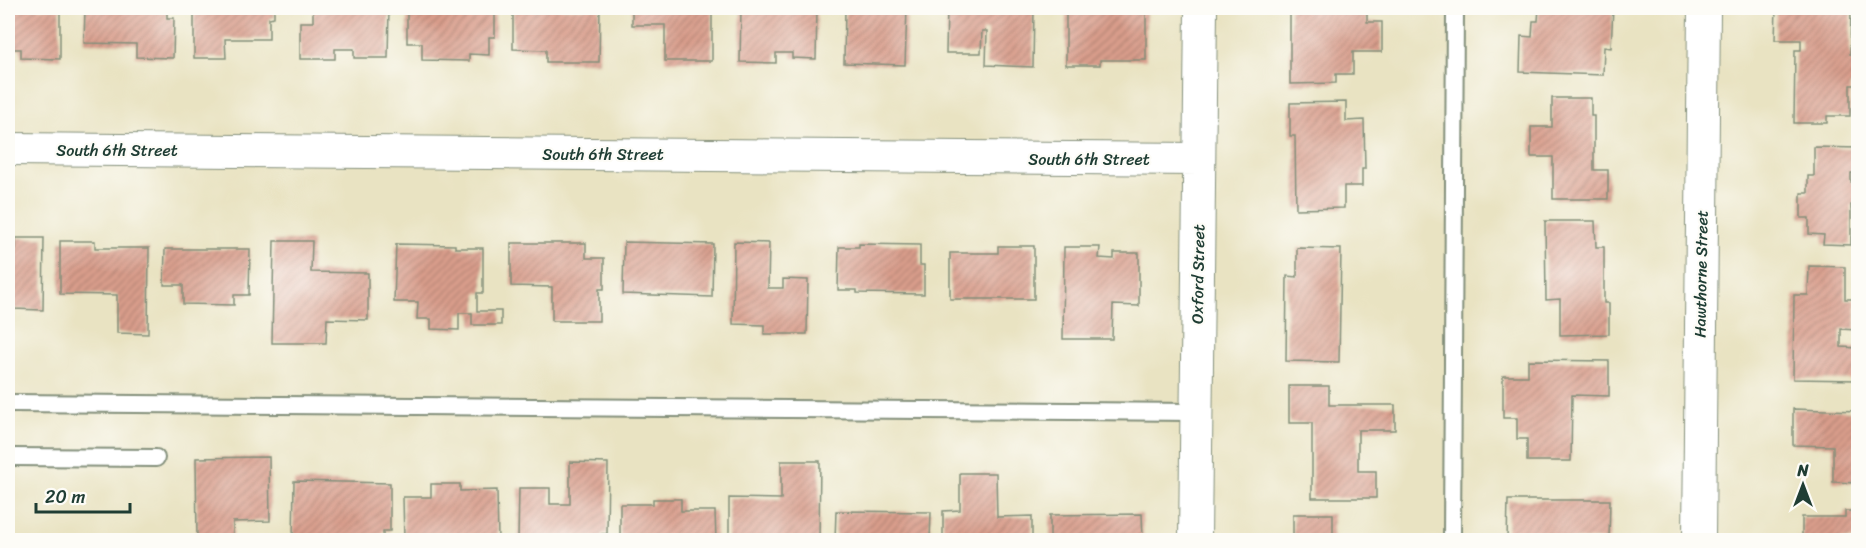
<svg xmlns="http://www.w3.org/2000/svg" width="1866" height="548" viewBox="0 0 1866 548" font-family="Sriracha,sans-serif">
	<defs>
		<pattern id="building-hatch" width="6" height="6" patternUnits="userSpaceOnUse" patternTransform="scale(1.5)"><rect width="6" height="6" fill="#d99d8b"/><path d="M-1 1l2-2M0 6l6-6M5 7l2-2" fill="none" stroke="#af8172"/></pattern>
	</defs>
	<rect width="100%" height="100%" fill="#fdfcf7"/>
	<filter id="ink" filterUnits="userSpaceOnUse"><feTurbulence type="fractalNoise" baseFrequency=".0167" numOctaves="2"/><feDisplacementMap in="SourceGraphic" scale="12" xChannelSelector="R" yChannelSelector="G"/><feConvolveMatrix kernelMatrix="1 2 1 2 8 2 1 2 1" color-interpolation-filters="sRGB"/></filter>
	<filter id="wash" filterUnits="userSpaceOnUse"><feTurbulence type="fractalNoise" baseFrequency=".008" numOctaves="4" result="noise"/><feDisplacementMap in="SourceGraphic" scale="24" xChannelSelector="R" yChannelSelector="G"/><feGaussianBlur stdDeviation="1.35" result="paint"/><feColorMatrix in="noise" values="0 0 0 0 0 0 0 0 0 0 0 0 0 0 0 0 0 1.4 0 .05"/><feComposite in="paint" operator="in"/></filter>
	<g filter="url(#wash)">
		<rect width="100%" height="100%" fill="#e9e3c2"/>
		<g id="blocks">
			<path fill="url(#building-hatch)" d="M 8,8 L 60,8 L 60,59 L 21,58 L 21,49 L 8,49 Z
				M 85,8 L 167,8 L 167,18 L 174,18 L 173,58 L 136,57 L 136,44 L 84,43 Z
				M 194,8 L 274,8 L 274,17 L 269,18 L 269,39 L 225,39 L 226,58 L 194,58 Z
				M 313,8 L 389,8 L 388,58 L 354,58 L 354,49 L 335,49 L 335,59 L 300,59 L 300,22 L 313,22 Z
				M 407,8 L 448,8 L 448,11 L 495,11 L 495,37 L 489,37 L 489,55 L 469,54 L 469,61 L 422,60 L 422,43 L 407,43 Z
				M 513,8 L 600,8 L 599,62 L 546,62 L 546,50 L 513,49 Z
				M 632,8 L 712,8 L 712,61 L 665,61 L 665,25 L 632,25 Z
				M 741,8 L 817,8 L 816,59 L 792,58 L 792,53 L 776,53 L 776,63 L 740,62 Z
				M 845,8 L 907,8 L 905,65 L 844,63 Z
				M 947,8 L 1034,8 L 1033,67 L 986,65 L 987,31 L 982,31 L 981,53 L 946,53 Z
				M 1066,8 L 1146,8 L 1146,60 L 1100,60 L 1100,65 L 1066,65 Z
				M 1290,8 L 1367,8 L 1367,22 L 1382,22 L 1382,52 L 1353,52 L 1353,74 L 1336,74 L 1336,83 L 1290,84 Z
				M 1539,8 L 1613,8 L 1611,48 L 1604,47 L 1603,75 L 1520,72 L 1521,36 L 1532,37 L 1533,21 L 1538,21 Z
				M 1776,8 L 1851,9 L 1850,54 L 1858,55 L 1858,85 L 1850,85 L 1850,116 L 1827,116 L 1827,123 L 1794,123 L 1795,50 L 1801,50 L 1801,40 L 1775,40 Z
				M 1552,98 L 1591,98 L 1591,116 L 1594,116 L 1594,170 L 1608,170 L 1608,199 L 1553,199 L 1553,157 L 1531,157 L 1531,127 L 1552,127 Z
				M 1346,102 L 1346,121 L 1364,120 L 1365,169 L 1362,169 L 1362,186 L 1344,186 L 1344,208 L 1296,209 L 1295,136 L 1290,136 L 1290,103 Z
				M 1814,147 L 1858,148 L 1858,173 L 1851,173 L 1851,182 L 1858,182 L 1858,205 L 1851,205 L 1851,245 L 1823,244 L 1824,235 L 1809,234 L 1809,218 L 1801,218 L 1801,193 L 1808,193 L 1808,176 L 1814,176 Z
				M 1545,221 L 1595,221 L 1596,247 L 1604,247 L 1604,303 L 1609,303 L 1609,334 L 1560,335 L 1560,299 L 1546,300 Z
				M 16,238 L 44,238 L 43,310 L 12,309 L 12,290 L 8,290 L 8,249 L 16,249 Z
				M 60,241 L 95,241 L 95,248 L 149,248 L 148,334 L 117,333 L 117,295 L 60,294 Z
				M 274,241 L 312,241 L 311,272 L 368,273 L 368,320 L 327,319 L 326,343 L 272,343 Z
				M 624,242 L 713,244 L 712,297 L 623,294 Z
				M 734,242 L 769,243 L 768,288 L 783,288 L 783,279 L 808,280 L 807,334 L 764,334 L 764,325 L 733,324 Z
				M 511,243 L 586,243 L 586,258 L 604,258 L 604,289 L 599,289 L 599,321 L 552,321 L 552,287 L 511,286 Z
				M 396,244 L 455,245 L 455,248 L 483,248 L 483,293 L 477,293 L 477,311 L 501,311 L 501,325 L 472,325 L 472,313 L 459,313 L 459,330 L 431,329 L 431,319 L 417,319 L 418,302 L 394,302 Z
				M 859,244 L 920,245 L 920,265 L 924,265 L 924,294 L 857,293 L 857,290 L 838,290 L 839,247 L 859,247 Z
				M 998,246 L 1034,246 L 1034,299 L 950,299 L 950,253 L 998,253 Z
				M 1064,247 L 1100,247 L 1099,258 L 1114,259 L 1114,253 L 1139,253 L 1139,306 L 1113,305 L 1112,339 L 1063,339 Z
				M 1297,248 L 1341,249 L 1339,362 L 1286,361 L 1287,276 L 1297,277 Z
				M 165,249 L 250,249 L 249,295 L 234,295 L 234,305 L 183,304 L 183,285 L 164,285 Z
				M 1809,266 L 1845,267 L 1845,299 L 1856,299 L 1856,330 L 1841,329 L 1841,347 L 1858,348 L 1858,380 L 1793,379 L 1794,295 L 1808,295 Z
				M 1528,360 L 1609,361 L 1609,396 L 1572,395 L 1571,461 L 1527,461 L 1527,439 L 1517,439 L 1517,418 L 1503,418 L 1503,376 L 1528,376 Z
				M 1289,386 L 1329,386 L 1329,405 L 1395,405 L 1395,430 L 1358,430 L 1358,471 L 1376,471 L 1376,498 L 1312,498 L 1312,423 L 1289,423 Z
				M 1793,409 L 1858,411 L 1858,483 L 1833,482 L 1833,446 L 1793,445 Z
				M 269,457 L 270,521 L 233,522 L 233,540 L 197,540 L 196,458 Z
				M 781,461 L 820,461 L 819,540 L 729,540 L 729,498 L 781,499 Z
				M 570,462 L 608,463 L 607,534 L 602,534 L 602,540 L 518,540 L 519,488 L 550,488 L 550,504 L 570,504 Z
				M 960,473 L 996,473 L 997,517 L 1032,516 L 1032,539 L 1027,539 L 1027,540 L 943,540 L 943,511 L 960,510 Z
				M 294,481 L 390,483 L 390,531 L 383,531 L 383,538 L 325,537 L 325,540 L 293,540 Z
				M 431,484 L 460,484 L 460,491 L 497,490 L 498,540 L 404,540 L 403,497 L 431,497 Z
				M 653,499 L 681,499 L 681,511 L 715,511 L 716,540 L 620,540 L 620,504 L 653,504 Z
				M 1508,500 L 1610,500 L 1609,540 L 1507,540 Z
				M 836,511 L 931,512 L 930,540 L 835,540 Z
				M 1845,511 L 1858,511 L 1858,540 L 1796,540 L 1796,538 L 1802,538 L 1802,517 L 1845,517 Z
				M 1142,514 L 1143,540 L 1050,540 L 1050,515 Z
				M 1293,514 L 1333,514 L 1333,540 L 1293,540 Z"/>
		</g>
	</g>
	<g filter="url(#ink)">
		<use href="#blocks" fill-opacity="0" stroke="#84907b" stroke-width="1.5"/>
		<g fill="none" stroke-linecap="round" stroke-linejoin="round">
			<defs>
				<path id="lane" d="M 8,403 L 1196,412
					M 8,457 L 156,458
					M 1452,540 L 1455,8"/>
				<path id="street" d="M 8,149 L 1199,159
					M 1195,540 L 1201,8
					M 1699,540 L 1704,8"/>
			</defs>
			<use href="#lane" stroke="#84907b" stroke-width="20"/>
			<use href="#street" stroke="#84907b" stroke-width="34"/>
			<use href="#lane" stroke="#fff" stroke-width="16"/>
			<use href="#street" stroke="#fff" stroke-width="32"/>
		</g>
	</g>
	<g text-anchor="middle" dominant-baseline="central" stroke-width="4.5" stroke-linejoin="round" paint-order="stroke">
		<g font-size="16" fill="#1f3d34" stroke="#fdfcf7">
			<text x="117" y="150">South 6th Street</text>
			<text x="603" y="154">South 6th Street</text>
			<text x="1089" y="159">South 6th Street</text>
			<text transform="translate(1198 274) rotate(-89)">Oxford Street</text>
			<text transform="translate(1701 274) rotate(-89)">Hawthorne Street</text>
		</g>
	</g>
	<rect width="1866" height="548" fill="none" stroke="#fdfcf7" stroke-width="30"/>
	<g transform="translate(1803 485)" stroke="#fdfcf7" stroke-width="4.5" paint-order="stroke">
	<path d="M0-4.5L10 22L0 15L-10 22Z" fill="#1f3d34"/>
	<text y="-9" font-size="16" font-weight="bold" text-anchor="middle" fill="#1f3d34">N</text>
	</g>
	<path d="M36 503v9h94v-9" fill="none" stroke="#1f3d34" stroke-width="3"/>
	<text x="45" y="503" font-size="18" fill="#1f3d34" stroke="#fdfcf7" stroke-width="4.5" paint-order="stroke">20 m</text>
</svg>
